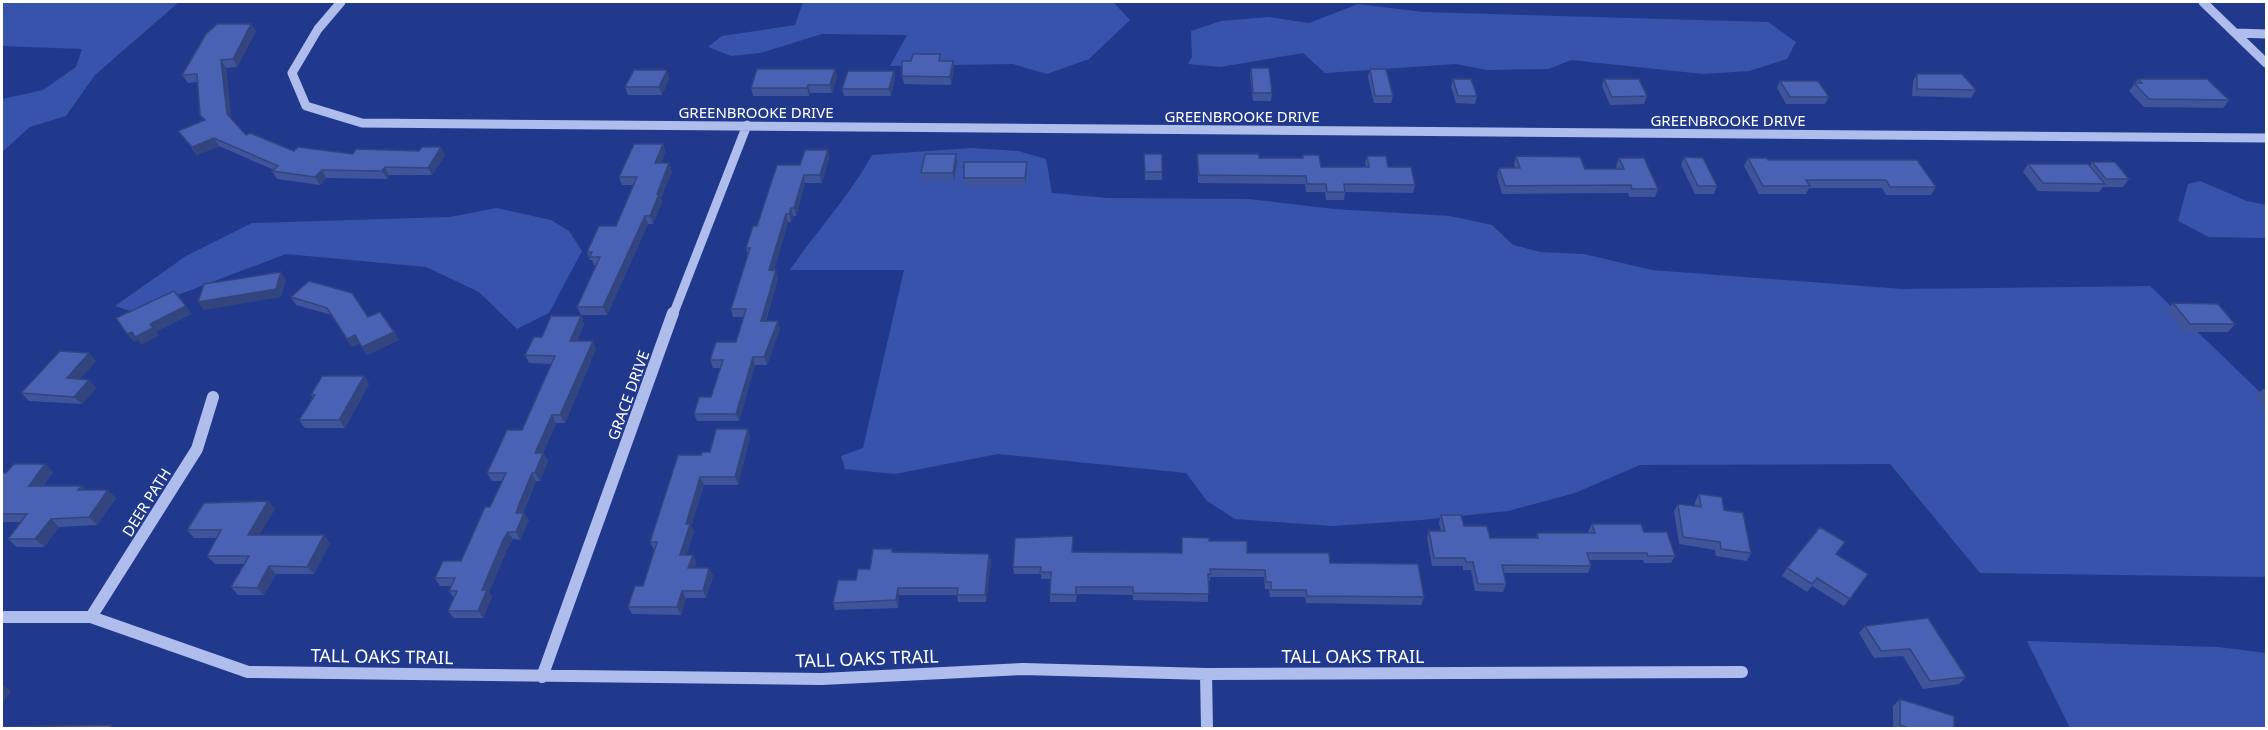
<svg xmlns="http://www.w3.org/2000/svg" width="2268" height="730" viewBox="0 0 2268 730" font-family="'Noto Sans',sans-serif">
	<rect width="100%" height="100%" fill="#21398d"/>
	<path fill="#3853ac" d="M 2,2 L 179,2 L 95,75 L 66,116 L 30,127 L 2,152 L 2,99 L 43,90 L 76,67 L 82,49 L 2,46 Z
		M 803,2 L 1113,2 L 1130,20 L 1089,59 L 1047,74 L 1013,64 L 890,66 L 907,35 L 822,34 L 760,53 L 731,56 L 708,47 L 722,36 L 795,25 Z
		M 1358,4 L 1423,12 L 1768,22 L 1796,42 L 1787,59 L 1749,71 L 1703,74 L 1571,60 L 1549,69 L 1487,70 L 1456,64 L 1325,73 L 1303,53 L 1220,67 L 1188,64 L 1192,57 L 1191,31 L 1221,21 L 1269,17 L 1309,23 Z
		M 971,148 L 1018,151 L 1046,159 L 1052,193 L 1108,198 L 1249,199 L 1334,209 L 1450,216 L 1492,225 L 1513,245 L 1540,252 L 1584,254 L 1652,270 L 1902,289 L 2150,286 L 2266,398 L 2266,577 L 1980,573 L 1890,464 L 1640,465 L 1575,493 L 1508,511 L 1421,520 L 1332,526 L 1235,519 L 1207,501 L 1186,473 L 998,454 L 895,474 L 845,469 L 841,456 L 863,448 L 904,270 L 790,270 C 816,231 850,196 872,155 Z
		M 2200,181 L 2247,201 L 2266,205 L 2266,238 L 2209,237 L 2178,221 L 2188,184 Z
		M 496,208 L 551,220 L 569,231 L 582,251 L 549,313 L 517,329 L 479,292 L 426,267 L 286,254 L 133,312 L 115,306 L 186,256 L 252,223 L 450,217 Z
		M 2027,641 L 2218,647 L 2266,653 L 2266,728 L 2070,728 Z"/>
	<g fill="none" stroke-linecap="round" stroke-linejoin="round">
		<path stroke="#afbdec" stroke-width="9" d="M 341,2 L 318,29 L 292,73 L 306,106 L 362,123 L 2266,138
			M 2203,2 L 2266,63
			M 2236,33 L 2266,34
			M 673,315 L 747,125"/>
		<path stroke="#afbdec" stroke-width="12" d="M 2,617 L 91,617 L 248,672 L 822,679 L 1023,669 L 1206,674 L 1742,672
			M 91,617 L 197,449 L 213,397
			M 1206,674 L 1207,728
			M 542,677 L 673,313"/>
	</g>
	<path fill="#3f549b" d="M 251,24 L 256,31 L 237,67 L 226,68 L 231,119 L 246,135 L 294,151 L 353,154 L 445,155 L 432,175 L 389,175 L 387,179 L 326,178 L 320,185 L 277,179 L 272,171 L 274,170 L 219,146 L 197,155 L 178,131 L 204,121 L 200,115 L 197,82 L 188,83 L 182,75 Z
		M 940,54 L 941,61 L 953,61 L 954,69 L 951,85 L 904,84 L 902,76 Z
		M 1251,68 L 1272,93 L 1271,101 L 1253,101 L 1250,76 Z
		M 835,69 L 837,77 L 832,93 L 810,93 L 809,96 L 753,96 L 751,88 Z
		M 1370,69 L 1393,96 L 1391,103 L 1374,103 L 1368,77 Z
		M 894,71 L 895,78 L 891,96 L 844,96 L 842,89 Z
		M 1917,74 L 1976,90 L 1971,98 L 1912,96 L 1913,81 Z
		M 669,78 L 662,95 L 628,95 L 625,87 Z
		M 1453,79 L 1477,96 L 1475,104 L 1456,103 L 1451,87 Z
		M 1604,79 L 1647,96 L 1644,104 L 1610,105 L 1602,86 Z
		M 2138,79 L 2229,100 L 2223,108 L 2144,107 L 2129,91 Z
		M 1780,81 L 1829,97 L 1825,104 L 1786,104 L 1777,88 Z
		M 663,144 L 665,152 L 661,163 L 672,171 L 661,198 L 662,202 L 653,224 L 648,224 L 607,315 L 581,315 L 577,307 L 596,265 L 594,265 L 592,260 L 590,260 L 587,252 L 616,226 L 634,185 L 622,185 L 619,177 Z
		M 828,150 L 829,158 L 822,183 L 805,183 L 796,216 L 793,216 L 791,222 L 788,222 L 774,270 L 778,278 L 766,321 L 780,329 L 767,365 L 755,365 L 739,421 L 697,421 L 694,414 L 711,397 L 721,368 L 713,368 L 710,360 L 736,342 L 744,317 L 733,317 L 731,309 L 748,255 L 746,248 L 757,226 L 800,165 Z
		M 1144,154 L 1162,154 L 1162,180 L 1145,180 Z
		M 1197,154 L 1259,158 L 1302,158 L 1303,155 L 1321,167 L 1366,167 L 1365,164 L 1367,156 L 1388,167 L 1415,185 L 1413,193 L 1345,192 L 1344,200 L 1326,200 L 1325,192 L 1306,192 L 1305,184 L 1198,183 Z
		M 1516,156 L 1585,169 L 1617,169 L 1616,166 L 1619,158 L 1658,189 L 1655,197 L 1629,197 L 1628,193 L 1502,194 L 1497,176 L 1499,168 L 1515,168 L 1514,164 Z
		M 1684,157 L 1717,186 L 1714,194 L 1695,194 L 1681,165 Z
		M 1748,158 L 1768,160 L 1936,187 L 1931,195 L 1886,195 L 1882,188 L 1809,188 L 1806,194 L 1759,194 L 1744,166 Z
		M 957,162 L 954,181 L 922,181 L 921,173 Z
		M 2092,162 L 2129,179 L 2123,187 L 2103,187 L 2099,192 L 2038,191 L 2023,172 L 2028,164 L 2090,166 Z
		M 1027,170 L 1025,186 L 965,186 L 964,178 Z
		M 291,297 L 368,317 L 399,340 L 367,355 L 360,343 L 352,347 L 332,315 L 296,305 Z
		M 2173,303 L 2235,324 L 2228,332 L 2183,332 L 2167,311 Z
		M 581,316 L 584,324 L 577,341 L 596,349 L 565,423 L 556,423 L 543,453 L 548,461 L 540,481 L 536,481 L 523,513 L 524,513 L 529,520 L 520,540 L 513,539 L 508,547 L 489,592 L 492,597 L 483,618 L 454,618 L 448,611 L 454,598 L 449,591 L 452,586 L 440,586 L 435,578 L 461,561 L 490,507 L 502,481 L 492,481 L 487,473 L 522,430 L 551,364 L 529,363 L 525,355 L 542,337 Z
		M 96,361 L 80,379 L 96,388 L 82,404 L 29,401 L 21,393 Z
		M 364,376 L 369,384 L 345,428 L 305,428 L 299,420 L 313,397 L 311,395 Z
		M 2263,389 L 2266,389 L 2266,411 L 2255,397 Z
		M 750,437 L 738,485 L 704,485 L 691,526 L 694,531 L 686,555 L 693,555 L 696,562 L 694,568 L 709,568 L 713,576 L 706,598 L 686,598 L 681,615 L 632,614 L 628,607 L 643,586 L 655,550 L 654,550 L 650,542 L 701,455 Z
		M 53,472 L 43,486 L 82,486 L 86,490 L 116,498 L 97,525 L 59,527 L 44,547 L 17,547 L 8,539 L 21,522 L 2,522 L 2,473 Z
		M 1699,494 L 1724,510 L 1751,553 L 1747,561 L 1716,556 L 1715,550 L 1679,544 L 1674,511 L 1678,504 L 1695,506 L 1695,502 Z
		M 268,501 L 275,509 L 259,535 L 330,543 L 314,574 L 276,574 L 264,595 L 238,595 L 231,587 L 244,564 L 215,564 L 207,556 L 217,538 L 194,538 L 187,530 Z
		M 1441,515 L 1490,538 L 1535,538 L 1537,533 L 1589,533 L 1588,531 L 1592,524 L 1644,532 L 1675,556 L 1671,563 L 1644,563 L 1643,560 L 1590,560 L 1591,566 L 1588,573 L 1503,573 L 1506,584 L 1503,592 L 1475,591 L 1471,570 L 1463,570 L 1463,566 L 1432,566 L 1427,538 L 1429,531 L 1441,531 L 1439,523 Z
		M 1073,536 L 1073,552 L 1182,553 L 1182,537 L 1209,541 L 1247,553 L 1330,563 L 1424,597 L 1421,605 L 1306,603 L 1305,597 L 1270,597 L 1269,589 L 1265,589 L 1264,577 L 1210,577 L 1210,581 L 1208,581 L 1208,602 L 1133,600 L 1133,595 L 1077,594 L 1076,602 L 1050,602 L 1050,594 L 1051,579 L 1041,579 L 1041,574 L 1014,574 L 1013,567 Z
		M 892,549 L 893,552 L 989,554 L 991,561 L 986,602 L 958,602 L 957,595 L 899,595 L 898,608 L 835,610 L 833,603 L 856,580 Z
		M 1836,554 L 1868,574 L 1844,606 L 1812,586 L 1807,592 L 1782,576 L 1787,568 Z
		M 1865,626 L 1966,677 L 1959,684 L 1923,689 L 1903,656 L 1874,658 L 1859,633 Z
		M 1900,699 L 1954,729 L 1893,729 L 1893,706 Z"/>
	<path fill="#33457e" d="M 251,24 L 256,31 L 237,67 L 233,59 Z
		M 221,60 L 226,68 L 232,122 L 227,114 Z
		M 953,61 L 954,69 L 951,85 L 950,77 Z
		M 835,69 L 837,77 L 832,93 L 830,85 Z
		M 667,70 L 669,78 L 662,95 L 659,87 Z
		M 894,71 L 895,78 L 891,96 L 889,89 Z
		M 808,85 L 810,93 L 809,96 L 807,88 Z
		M 214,138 L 219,146 L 197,155 L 192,147 Z
		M 663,144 L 665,152 L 658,171 L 655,163 Z
		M 441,147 L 445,155 L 432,175 L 428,168 Z
		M 828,150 L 829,158 L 822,183 L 820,175 Z
		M 956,154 L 957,162 L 954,181 L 953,173 Z
		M 1027,162 L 1027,170 L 1025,186 L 1025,178 Z
		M 669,163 L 672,171 L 661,198 L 662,202 L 653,224 L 650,216 L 657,194 Z
		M 385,167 L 389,175 L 387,179 L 382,171 Z
		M 322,170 L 326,178 L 320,185 L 315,177 Z
		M 804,175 L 805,183 L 796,216 L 794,208 Z
		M 791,208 L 793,216 L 791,222 L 789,214 Z
		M 786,214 L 788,222 L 772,278 L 769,270 Z
		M 645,216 L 648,224 L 607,315 L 603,307 Z
		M 776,270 L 778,278 L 763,329 L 761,321 Z
		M 281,272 L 286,280 L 281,297 L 204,310 L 198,302 Z
		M 186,306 L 192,314 L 156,332 L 159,336 L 141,345 L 138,340 L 134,342 L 127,334 Z
		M 581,316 L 584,324 L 574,349 L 570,341 Z
		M 778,321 L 780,329 L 767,365 L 764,357 Z
		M 394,332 L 399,340 L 367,355 L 362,347 Z
		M 355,335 L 360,343 L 352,347 L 347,339 Z
		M 593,341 L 596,349 L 565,423 L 560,415 Z
		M 89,353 L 96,361 L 74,386 L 67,378 Z
		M 753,357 L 755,365 L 739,421 L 736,414 Z
		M 364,376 L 369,384 L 345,428 L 339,420 Z
		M 89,380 L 96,388 L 82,404 L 74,397 Z
		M 552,415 L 556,423 L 539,461 L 535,453 Z
		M 748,429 L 750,437 L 738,485 L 735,477 Z
		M 543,453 L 548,461 L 540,481 L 535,473 Z
		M 45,464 L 53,472 L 37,493 L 29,486 Z
		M 532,473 L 536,481 L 522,514 L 524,513 L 529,520 L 520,540 L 516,532 L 516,513 L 518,507 Z
		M 700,477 L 704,485 L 691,526 L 694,531 L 684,562 L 680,555 L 686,524 Z
		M 82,486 L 89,493 L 78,490 Z
		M 108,490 L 116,498 L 97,525 L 89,517 Z
		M 268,501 L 275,509 L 255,542 L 248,535 Z
		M 51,519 L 59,527 L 44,547 L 35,539 Z
		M 508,532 L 513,539 L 508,547 L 489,592 L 492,597 L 483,618 L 478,611 L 482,590 L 503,540 Z
		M 324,535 L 330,543 L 314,574 L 307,567 Z
		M 989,554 L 991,561 L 986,602 L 985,595 Z
		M 693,555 L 696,562 L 692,576 L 688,568 Z
		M 269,566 L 276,574 L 264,595 L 257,588 Z
		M 709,568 L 713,576 L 706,598 L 703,591 Z
		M 898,588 L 899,595 L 898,608 L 896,600 Z
		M 682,591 L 686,598 L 681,615 L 677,607 Z
		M 2,684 L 11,691 L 2,704 Z"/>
	<path fill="#4962b4" stroke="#33457e" stroke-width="1.5" d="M 217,24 L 251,24 L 233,59 L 221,60 L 227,114 L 246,135 L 250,133 L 294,151 L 298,147 L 353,154 L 356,149 L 419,151 L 422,147 L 441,147 L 428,168 L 385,167 L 382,171 L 322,170 L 315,177 L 272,171 L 278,166 L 214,138 L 192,147 L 178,131 L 205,120 L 200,115 L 197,74 L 182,75 L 206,34 Z
		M 913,54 L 940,54 L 939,61 L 953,61 L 950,77 L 902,76 L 902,61 L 911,61 Z
		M 1251,68 L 1269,68 L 1272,93 L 1253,93 Z
		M 757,69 L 835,69 L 830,85 L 808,85 L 807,88 L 751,88 Z
		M 1370,69 L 1386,69 L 1393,96 L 1375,96 Z
		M 634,70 L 667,70 L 659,87 L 625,87 Z
		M 848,71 L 894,71 L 889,89 L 842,89 Z
		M 1917,74 L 1962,74 L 1976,90 L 1917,89 Z
		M 1453,79 L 1471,79 L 1477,96 L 1458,96 Z
		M 1604,79 L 1639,79 L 1647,96 L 1612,97 Z
		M 2138,79 L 2207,79 L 2229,100 L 2149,99 L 2134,83 L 2142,83 Z
		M 1780,81 L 1818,81 L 1829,97 L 1790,97 Z
		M 634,144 L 663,144 L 655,163 L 669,163 L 657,194 L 659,194 L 650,216 L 645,216 L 603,307 L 577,307 L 600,257 L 590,257 L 592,252 L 587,252 L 599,226 L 616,226 L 637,177 L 619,177 Z
		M 805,150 L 828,150 L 820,175 L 804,175 L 794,208 L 791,208 L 789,214 L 786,214 L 769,270 L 776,270 L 761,321 L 778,321 L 764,357 L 753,357 L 736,414 L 694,414 L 699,397 L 711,397 L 723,360 L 710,360 L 716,342 L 736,342 L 746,309 L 731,309 L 750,248 L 746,248 L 753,226 L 757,226 L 777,165 L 800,165 Z
		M 925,154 L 956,154 L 953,173 L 921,173 Z
		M 1144,154 L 1162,154 L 1162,172 L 1145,172 Z
		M 1197,154 L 1259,154 L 1259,158 L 1303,158 L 1303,155 L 1319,155 L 1321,167 L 1369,167 L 1367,156 L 1386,156 L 1388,167 L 1411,167 L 1415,185 L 1344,184 L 1345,192 L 1327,192 L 1326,184 L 1307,184 L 1306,176 L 1199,175 Z
		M 1516,156 L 1580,157 L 1585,169 L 1624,169 L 1619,158 L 1644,158 L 1658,189 L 1632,189 L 1631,185 L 1505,186 L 1499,168 L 1520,168 Z
		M 1684,157 L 1703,158 L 1717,186 L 1698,186 Z
		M 1748,158 L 1767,158 L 1768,160 L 1917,160 L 1936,187 L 1890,187 L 1886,180 L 1806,180 L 1810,186 L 1763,186 Z
		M 964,162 L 1027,162 L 1025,178 L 964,178 Z
		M 2092,162 L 2115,162 L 2129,179 L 2106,179 Z
		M 2028,164 L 2088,164 L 2105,184 L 2043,183 Z
		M 281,272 L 276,289 L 198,302 L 204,284 Z
		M 309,281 L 352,293 L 368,317 L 380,312 L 394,332 L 362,347 L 355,335 L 347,339 L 327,308 L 291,297 Z
		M 174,291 L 186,306 L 150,324 L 153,328 L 135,337 L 132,332 L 127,334 L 116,318 Z
		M 2173,303 L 2218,304 L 2235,324 L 2190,324 Z
		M 551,316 L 581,316 L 570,341 L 593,341 L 560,415 L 552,415 L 535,453 L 543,453 L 535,473 L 532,473 L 518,507 L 516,513 L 524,513 L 516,532 L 508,532 L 503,540 L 482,590 L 487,590 L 478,611 L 448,611 L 457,591 L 449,591 L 455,578 L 435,578 L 443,561 L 461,561 L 485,507 L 490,507 L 506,473 L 487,473 L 507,430 L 522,430 L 555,356 L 525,355 L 534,337 L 542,337 Z
		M 60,351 L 89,353 L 67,378 L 89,380 L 74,397 L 21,393 Z
		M 322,376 L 364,376 L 339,420 L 299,420 L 315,395 L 311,395 Z
		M 716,429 L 748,429 L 735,477 L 700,477 L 686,524 L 690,524 L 680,555 L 693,555 L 688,568 L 709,568 L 703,591 L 682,591 L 677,607 L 628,607 L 635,586 L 643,586 L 657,542 L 650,542 L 678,455 L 701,455 L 702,452 L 710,452 Z
		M 14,464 L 45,464 L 29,486 L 82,486 L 78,490 L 108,490 L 89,517 L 51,519 L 35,539 L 8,539 L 27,514 L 2,514 L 2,473 L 6,473 Z
		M 1699,494 L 1722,497 L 1724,510 L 1743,513 L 1751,553 L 1721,549 L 1720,542 L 1683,537 L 1678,504 L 1701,507 Z
		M 268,501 L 248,535 L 324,535 L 307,567 L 269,566 L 257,588 L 231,587 L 249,556 L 207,556 L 221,530 L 187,530 L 204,503 Z
		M 1441,515 L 1461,515 L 1464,526 L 1487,526 L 1490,538 L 1538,538 L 1537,533 L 1595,533 L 1592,524 L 1641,524 L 1644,532 L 1667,532 L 1675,556 L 1648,556 L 1647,553 L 1587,553 L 1591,566 L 1502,565 L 1506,584 L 1478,584 L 1473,562 L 1466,562 L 1465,558 L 1434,558 L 1429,531 L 1445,531 Z
		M 1820,527 L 1845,542 L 1836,554 L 1868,574 L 1850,599 L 1817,578 L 1812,584 L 1787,568 Z
		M 1073,536 L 1072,552 L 1182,553 L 1182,537 L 1209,538 L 1209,541 L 1247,541 L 1247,553 L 1329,553 L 1330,563 L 1418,564 L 1424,597 L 1307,596 L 1306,590 L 1271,590 L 1271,582 L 1266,582 L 1265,570 L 1210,569 L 1211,574 L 1208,574 L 1209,594 L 1133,593 L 1133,587 L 1076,587 L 1076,595 L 1050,594 L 1051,572 L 1040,572 L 1041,567 L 1013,567 L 1015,538 Z
		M 873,549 L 892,549 L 892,552 L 989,554 L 985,595 L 957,595 L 958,588 L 898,588 L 896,600 L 833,603 L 838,580 L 856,580 L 858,569 L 870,569 Z
		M 1928,618 L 1966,677 L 1930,681 L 1910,649 L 1881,651 L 1865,626 Z
		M 1900,699 L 1954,716 L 1954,729 L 1911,729 L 1900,725 Z
		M 112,725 L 110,729 L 2,729 L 2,727 Z"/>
	<g text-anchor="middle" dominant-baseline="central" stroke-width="4.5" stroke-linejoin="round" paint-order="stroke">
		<g font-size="15" fill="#fff" stroke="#21398d">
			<text x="756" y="112">GREENBROOKE DRIVE</text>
			<text x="1242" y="116">GREENBROOKE DRIVE</text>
			<text x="1728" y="120">GREENBROOKE DRIVE</text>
			<text transform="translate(628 395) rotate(-70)">GRACE DRIVE</text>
			<text transform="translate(146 502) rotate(-58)">DEER PATH</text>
		</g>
		<g font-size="18" fill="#fff" stroke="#21398d">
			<text transform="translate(382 656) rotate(1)">TALL OAKS TRAIL</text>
			<text x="1353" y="656">TALL OAKS TRAIL</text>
			<text transform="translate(867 658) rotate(-2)">TALL OAKS TRAIL</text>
		</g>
	</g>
	<rect width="2268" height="730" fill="none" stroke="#ffffff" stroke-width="6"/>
</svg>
